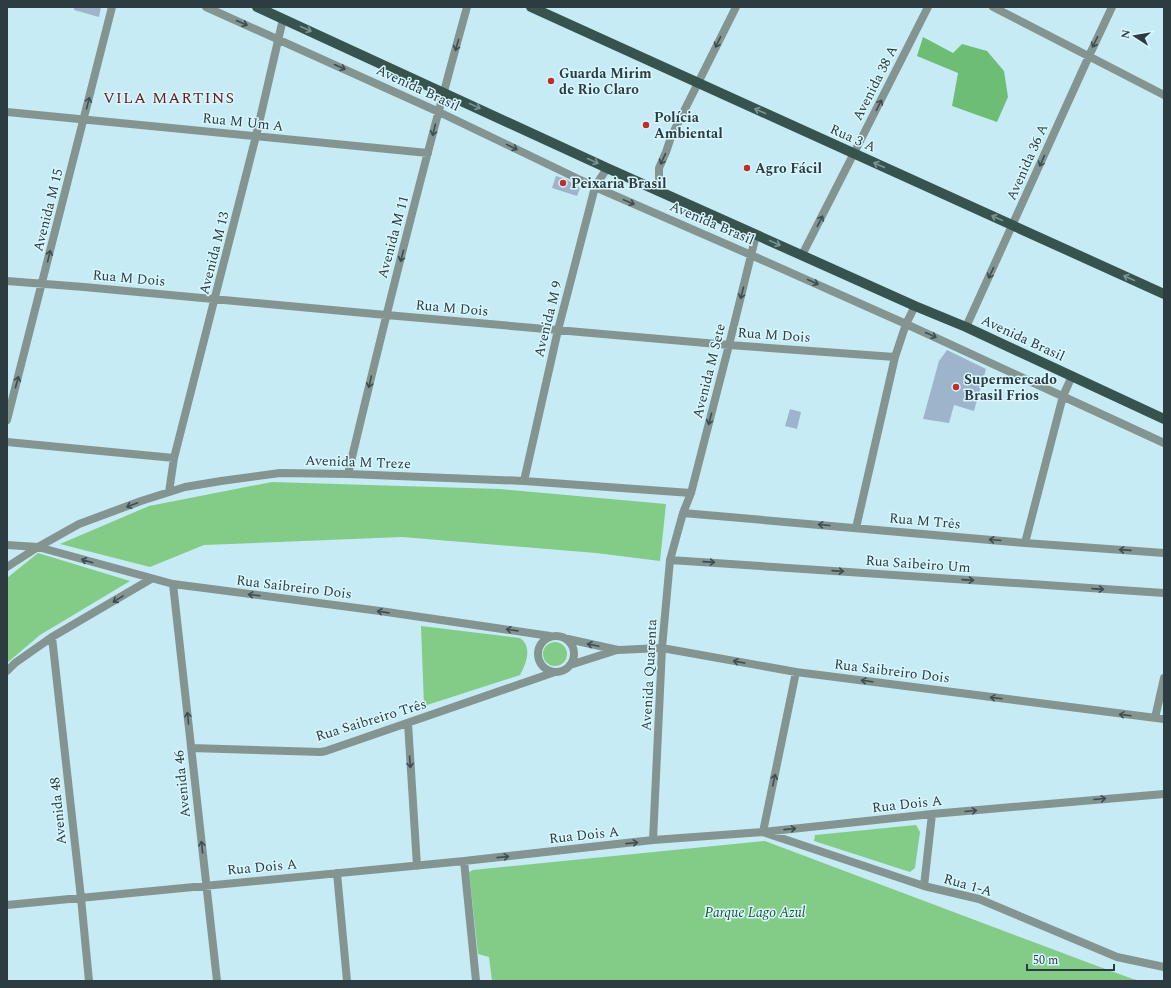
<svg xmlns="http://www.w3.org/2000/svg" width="1171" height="988" viewBox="0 0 1171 988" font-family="Spectral,serif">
	<rect width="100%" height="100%" fill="#c6ebf5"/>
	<path fill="#83cc88" d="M 272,482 L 500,489 L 666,504 L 660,561 L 596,553 L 402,537 L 204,545 L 150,567 L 60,544 L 149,506 Z
		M 38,553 L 130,581 L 40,635 L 7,663 L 7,578 Z
		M 421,626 L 520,638 C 533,647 526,664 520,675 L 424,706 Z
		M543 654a12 12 0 1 1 24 0a12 12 0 1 1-24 0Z
		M 916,825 L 920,832 L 915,868 L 910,872 L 814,841 L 815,835 Z
		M 765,841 L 1100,967 L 1133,979 L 1142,981 L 492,981 L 489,957 L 478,954 L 469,872 L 473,870 Z"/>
	<path fill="#6ebd75" d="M 923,37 L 953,53 L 962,44 L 987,51 L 1004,71 L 1008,97 L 997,122 L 952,106 L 958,73 L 917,56 Z"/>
	<path fill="#9eb4cb" d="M 74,7 L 101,7 L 99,17 L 74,10 Z
		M 556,176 L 566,179 L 580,188 L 577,196 L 552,188 Z
		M 947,350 L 986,369 L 974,411 L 954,405 L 949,423 L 923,419 L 939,361 Z
		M 790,409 L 801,412 L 797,429 L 785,426 Z"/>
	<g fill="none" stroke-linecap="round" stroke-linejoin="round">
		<path stroke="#849490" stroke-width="8" d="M 206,7 L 439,112 L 595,187 L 751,255 L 906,324 L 1164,443
			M 993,7 L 1164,95
			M 7,112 L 428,153
			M 659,191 L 659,168 L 666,152 L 671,137 L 736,7
			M 802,255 L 854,153 L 928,7
			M 7,281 L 84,287 L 386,315 L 729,345 L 895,357
			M 966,327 L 1089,56 L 1112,7
			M 7,420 L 112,7
			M 7,442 L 174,458
			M 348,474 C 385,318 424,162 467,7
			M 524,481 L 558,330 L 595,187 L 607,168
			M 169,492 L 174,458 L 256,136 L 283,19
			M 683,513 L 1025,543 L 1164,553
			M 856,528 L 895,357 L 906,324 L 915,306
			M 1025,543 L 1063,396 L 1072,376
			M 7,545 L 38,547 L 173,584 L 380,611 L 550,636
			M 670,560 L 1164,593
			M 7,567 L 38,547 L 79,524 L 141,501 L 185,487 L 221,481 L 280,473 L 348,474 L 524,481 L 691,493
			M 173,584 L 217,981
			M538 654a18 18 0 1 1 36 0a18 18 0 1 1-36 0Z
			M 52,637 L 81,898 L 89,981
			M 568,639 L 618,650 L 662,648 L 796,672 L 1164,719
			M 570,665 L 617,650
			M 7,671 L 15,663 L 52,637 L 151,579
			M 796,672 L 763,832 L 924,886 L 979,899 L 1117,957 L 1164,967
			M 1155,718 L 1164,678
			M 408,723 L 417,866
			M 191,748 L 321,752 L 326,751 L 555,672
			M 653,840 L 662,648 L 670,560 L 683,513 L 691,493 L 729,345 L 756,235
			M 464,861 L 476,981
			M 337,873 L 347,981
			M 924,886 L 932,814
			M 7,905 L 464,861 L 653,840 L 763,832 L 932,814 L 1164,794"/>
		<path stroke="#37534d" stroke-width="10" d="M 257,7 L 607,168 L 915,306 L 966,327 L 1164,419
			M 531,7 L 1164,294"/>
	</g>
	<defs><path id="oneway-shaft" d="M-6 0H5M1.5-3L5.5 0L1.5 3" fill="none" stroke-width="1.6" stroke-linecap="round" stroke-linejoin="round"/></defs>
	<g stroke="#3e4e50">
		<use href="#oneway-shaft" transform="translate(242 23) rotate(24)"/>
		<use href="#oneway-shaft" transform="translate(718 42) rotate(116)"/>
		<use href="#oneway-shaft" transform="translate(1095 42) rotate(116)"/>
		<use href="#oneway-shaft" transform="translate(457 45) rotate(106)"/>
		<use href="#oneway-shaft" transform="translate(340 67) rotate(24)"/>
		<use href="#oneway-shaft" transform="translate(88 103) rotate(-76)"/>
		<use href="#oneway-shaft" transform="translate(879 105) rotate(-63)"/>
		<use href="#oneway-shaft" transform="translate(434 130) rotate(104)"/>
		<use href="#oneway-shaft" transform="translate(512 147) rotate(26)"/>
		<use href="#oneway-shaft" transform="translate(663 159) rotate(115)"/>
		<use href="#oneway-shaft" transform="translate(1042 161) rotate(114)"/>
		<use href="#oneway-shaft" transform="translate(629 202) rotate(23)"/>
		<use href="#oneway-shaft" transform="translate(820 221) rotate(-63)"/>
		<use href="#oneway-shaft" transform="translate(49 256) rotate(-76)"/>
		<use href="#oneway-shaft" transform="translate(402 256) rotate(105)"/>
		<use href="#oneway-shaft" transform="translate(991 273) rotate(115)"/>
		<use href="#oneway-shaft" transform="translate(813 282) rotate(24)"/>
		<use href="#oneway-shaft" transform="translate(742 293) rotate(104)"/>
		<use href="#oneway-shaft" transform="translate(931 335) rotate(25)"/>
		<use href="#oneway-shaft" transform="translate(17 382) rotate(-75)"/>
		<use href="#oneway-shaft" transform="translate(370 382) rotate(103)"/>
		<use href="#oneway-shaft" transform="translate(710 419) rotate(105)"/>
		<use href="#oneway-shaft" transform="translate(132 505) rotate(159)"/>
		<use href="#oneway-shaft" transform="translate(824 525) rotate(-175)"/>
		<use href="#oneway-shaft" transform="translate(995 540) rotate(-175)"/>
		<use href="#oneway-shaft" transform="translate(1125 550) rotate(-176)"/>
		<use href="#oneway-shaft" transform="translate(87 561) rotate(-164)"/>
		<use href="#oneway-shaft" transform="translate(709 562) rotate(4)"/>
		<use href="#oneway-shaft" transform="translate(838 571) rotate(4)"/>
		<use href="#oneway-shaft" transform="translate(968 580) rotate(4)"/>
		<use href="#oneway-shaft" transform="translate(1098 589) rotate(4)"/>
		<use href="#oneway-shaft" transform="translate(254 595) rotate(-173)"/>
		<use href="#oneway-shaft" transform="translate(118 599) rotate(149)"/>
		<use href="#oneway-shaft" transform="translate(383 612) rotate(-172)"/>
		<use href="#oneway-shaft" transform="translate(512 630) rotate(-172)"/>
		<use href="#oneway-shaft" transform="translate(593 645) rotate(-168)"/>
		<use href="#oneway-shaft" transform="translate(739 662) rotate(-170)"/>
		<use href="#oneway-shaft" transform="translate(867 681) rotate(-173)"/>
		<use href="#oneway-shaft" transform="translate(996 698) rotate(-173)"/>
		<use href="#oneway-shaft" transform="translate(1125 715) rotate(-173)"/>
		<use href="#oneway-shaft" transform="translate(188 718) rotate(-96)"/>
		<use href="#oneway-shaft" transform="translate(410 762) rotate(86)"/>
		<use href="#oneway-shaft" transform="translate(774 780) rotate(-78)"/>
		<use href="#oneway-shaft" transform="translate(1100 799) rotate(-5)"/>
		<use href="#oneway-shaft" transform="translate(971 811) rotate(-5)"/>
		<use href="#oneway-shaft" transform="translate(790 829) rotate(-6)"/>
		<use href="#oneway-shaft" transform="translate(632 843) rotate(-6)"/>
		<use href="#oneway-shaft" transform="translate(202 847) rotate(-96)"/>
		<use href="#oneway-shaft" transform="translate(503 857) rotate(-6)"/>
	</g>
	<g stroke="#789594">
		<use href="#oneway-shaft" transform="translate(306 29) rotate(24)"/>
		<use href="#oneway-shaft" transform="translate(475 106) rotate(25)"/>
		<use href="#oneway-shaft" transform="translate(760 111) rotate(-156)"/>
		<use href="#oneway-shaft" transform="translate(593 161) rotate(25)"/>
		<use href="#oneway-shaft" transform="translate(879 165) rotate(-156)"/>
		<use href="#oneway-shaft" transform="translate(997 218) rotate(-156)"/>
		<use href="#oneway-shaft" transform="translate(775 243) rotate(24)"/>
		<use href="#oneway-shaft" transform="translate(1129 278) rotate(-156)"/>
	</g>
	<g fill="#bd2f28" stroke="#d9f7ff" stroke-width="1.5">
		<circle cx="551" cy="81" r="4"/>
		<circle cx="646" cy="125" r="4"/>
		<circle cx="747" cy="168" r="4"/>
		<circle cx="563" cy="183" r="4"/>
		<circle cx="956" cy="387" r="4"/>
	</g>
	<g text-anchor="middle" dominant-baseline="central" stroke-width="3" stroke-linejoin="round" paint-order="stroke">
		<g font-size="14" font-weight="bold" fill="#2d3c40" stroke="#d9f7ff" text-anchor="start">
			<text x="559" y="73">Guarda Mirim<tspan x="559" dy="16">de Rio Claro</tspan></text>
			<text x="654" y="117">Polícia<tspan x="654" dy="16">Ambiental</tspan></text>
			<text x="755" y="168">Agro Fácil</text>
			<text x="571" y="183">Peixaria Brasil</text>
			<text x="964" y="379">Supermercado<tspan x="964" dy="16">Brasil Frios</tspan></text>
		</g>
		<g font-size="14" fill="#2d3c40" stroke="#d9f7ff">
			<text transform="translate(875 83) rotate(-63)">Avenida 38 A</text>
			<text transform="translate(418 88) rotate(25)">Avenida Brasil</text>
			<text transform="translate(243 122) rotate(6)">Rua M Um A</text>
			<text transform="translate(853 138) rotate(24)">Rua 3 A</text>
			<text transform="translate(1027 162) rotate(-66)">Avenida 36 A</text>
			<text transform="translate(48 210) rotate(-76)">Avenida M 15</text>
			<text transform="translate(712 223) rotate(23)">Avenida Brasil</text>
			<text transform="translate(393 237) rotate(-75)">Avenida M 11</text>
			<text transform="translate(214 253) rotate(-76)">Avenida M 13</text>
			<text transform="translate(129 278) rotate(5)">Rua M Dois</text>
			<text transform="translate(452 308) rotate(5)">Rua M Dois</text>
			<text transform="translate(548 319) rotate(-76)">Avenida M 9</text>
			<text transform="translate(774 335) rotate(4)">Rua M Dois</text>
			<text transform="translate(1023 338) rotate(25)">Avenida Brasil</text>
			<text transform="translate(709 371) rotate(-76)">Avenida M Sete</text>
			<text transform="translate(358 462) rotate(2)">Avenida M Treze</text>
			<text transform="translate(925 521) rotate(5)">Rua M Três</text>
			<text transform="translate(918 564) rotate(4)">Rua Saibeiro Um</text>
			<text transform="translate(294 587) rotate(7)">Rua Saibreiro Dois</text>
			<text transform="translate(892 671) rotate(7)">Rua Saibreiro Dois</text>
			<text transform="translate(649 675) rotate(-87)">Avenida Quarenta</text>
			<text transform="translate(371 720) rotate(-17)">Rua Saibreiro Três</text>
			<text transform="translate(182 784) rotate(-96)">Avenida 46</text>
			<text transform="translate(907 804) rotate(-6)">Rua Dois A</text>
			<text transform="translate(58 811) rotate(-96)">Avenida 48</text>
			<text transform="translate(584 835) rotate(-6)">Rua Dois A</text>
			<text transform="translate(262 867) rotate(-5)">Rua Dois A</text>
			<text transform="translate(968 885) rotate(16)">Rua 1-A</text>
		</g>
		<g font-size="14" font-style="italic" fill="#1f5627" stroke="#d9f7ff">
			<text x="755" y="912">Parque Lago Azul</text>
		</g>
		<g font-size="16" letter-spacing="1" fill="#68231e" stroke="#d9f7ff">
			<text x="169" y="98">VILA MARTINS</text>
		</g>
	</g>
	<rect width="1171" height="988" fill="none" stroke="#2d3c40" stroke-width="16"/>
	<g transform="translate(1135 36) rotate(282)" stroke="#d9f7ff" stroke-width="3" paint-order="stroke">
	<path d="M0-3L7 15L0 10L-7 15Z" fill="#2d3c40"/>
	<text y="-6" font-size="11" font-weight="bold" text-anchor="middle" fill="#2d3c40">N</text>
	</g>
	<path d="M1027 964v6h87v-6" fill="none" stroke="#2d3c40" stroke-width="2"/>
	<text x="1033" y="964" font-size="12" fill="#2d3c40" stroke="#d9f7ff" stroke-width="3" paint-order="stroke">50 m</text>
</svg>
